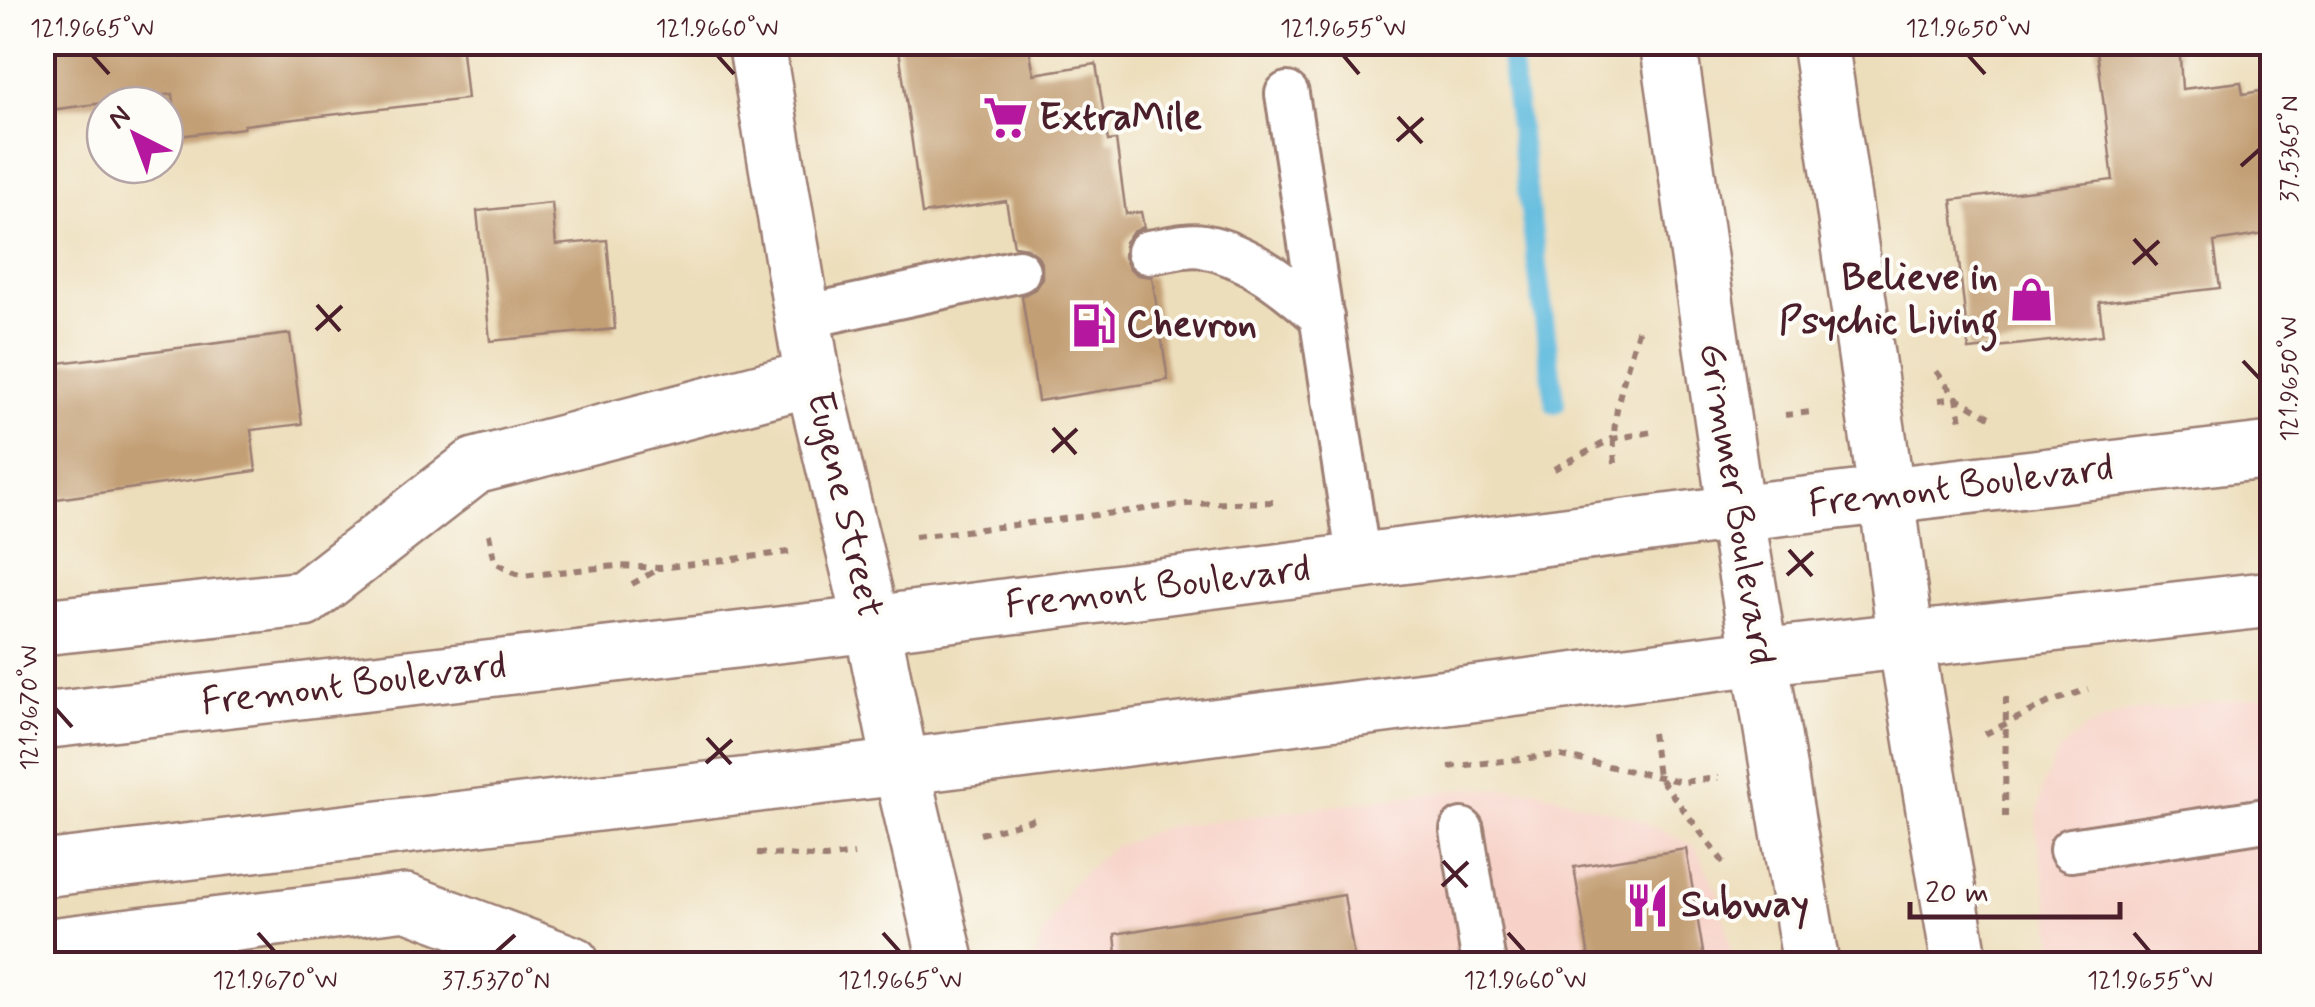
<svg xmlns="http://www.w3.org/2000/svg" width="2315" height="1007" viewBox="0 0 2315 1007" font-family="Mynerve,sans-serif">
	<rect width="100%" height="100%" fill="#fdfcf7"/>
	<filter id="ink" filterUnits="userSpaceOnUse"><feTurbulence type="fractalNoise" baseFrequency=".01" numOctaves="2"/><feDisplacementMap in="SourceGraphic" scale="20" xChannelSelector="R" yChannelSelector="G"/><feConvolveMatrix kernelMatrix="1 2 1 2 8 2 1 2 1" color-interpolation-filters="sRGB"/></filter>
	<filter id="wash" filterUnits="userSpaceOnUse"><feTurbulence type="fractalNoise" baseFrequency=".0048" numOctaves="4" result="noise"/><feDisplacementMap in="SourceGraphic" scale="40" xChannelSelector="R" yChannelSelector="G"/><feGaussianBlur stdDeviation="2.25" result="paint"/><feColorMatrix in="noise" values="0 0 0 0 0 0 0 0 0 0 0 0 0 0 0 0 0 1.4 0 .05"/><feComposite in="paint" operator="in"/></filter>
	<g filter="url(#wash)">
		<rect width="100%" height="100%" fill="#eddebb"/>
		<path fill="#f7d1c7" d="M 2272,695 L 2272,964 L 2058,964 L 2036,828 L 2041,791 L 2056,755 L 2084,729 L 2123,713 Z
			M 1469,788 L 1534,789 L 1634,818 L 1695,846 L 1718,892 L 1735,964 L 1034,964 L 1044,932 L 1071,884 L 1111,848 L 1164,827 Z"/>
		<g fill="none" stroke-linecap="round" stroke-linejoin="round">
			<path stroke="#60bbde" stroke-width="20" d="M 1508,42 L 1555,404"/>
		</g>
		<g id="blocks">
			<path fill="#c39f75" d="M 42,42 L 461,42 L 467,99 L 244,125 L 244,128 L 178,136 L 173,94 L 42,111 Z
				M 898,42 L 1028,42 L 1034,74 L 1096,64 L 1108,141 L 1116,140 L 1126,214 L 1141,212 L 1144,227 L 1133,232 L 1125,242 L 1124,257 L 1129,268 L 1138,275 L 1152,277 L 1168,380 L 1038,401 L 1022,296 L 1035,289 L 1042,278 L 1042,265 L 1037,255 L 1027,248 L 1014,246 L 1006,201 L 922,214 Z
				M 2096,42 L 2179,42 L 2182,89 L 2241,82 L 2243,94 L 2266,90 L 2272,142 L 2272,233 L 2214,242 L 2220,288 L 2099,302 L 2103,335 L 1969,350 L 1952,200 L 2113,180 Z
				M 552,203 L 556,245 L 607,240 L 615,329 L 490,341 L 477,211 Z
				M 290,334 L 302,424 L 251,430 L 256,471 L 42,501 L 42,365 Z
				M 1686,849 L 1705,964 L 1590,964 L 1574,867 Z
				M 1344,895 L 1355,964 L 1118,964 L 1115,934 Z"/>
		</g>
	</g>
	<g filter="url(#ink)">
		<use href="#blocks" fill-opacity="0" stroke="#9c7e73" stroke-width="2.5"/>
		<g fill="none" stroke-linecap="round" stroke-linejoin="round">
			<defs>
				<path id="service" d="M 1287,94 L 1359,562
					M 1148,252 C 1165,250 1187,243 1203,246 C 1249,255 1288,287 1322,317
					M 804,317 L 1018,271
					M 1462,830 L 1484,964
					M 2071,850 L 2272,819"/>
				<path id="minor" d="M 756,42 L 813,378 L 872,624 L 901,767 L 947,964
					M 42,627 L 304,599 L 475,466 L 813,378
					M 42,947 L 406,902 L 572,964"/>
				<path id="tertiary" d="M 1668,42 L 1736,513
					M 1820,42 L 1887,497"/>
				<path id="secondary" d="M 1887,497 L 1906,642 L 1960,964
					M 1736,513 L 1811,964"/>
				<path id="primary" d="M 42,721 L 872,624 L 1736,513 L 2272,450
					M 42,869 L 901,767 L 1759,657 L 2272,599"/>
			</defs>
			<use href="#service" stroke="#9c7e73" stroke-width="48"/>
			<use href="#minor" stroke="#9c7e73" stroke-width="60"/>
			<use href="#tertiary" stroke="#9c7e73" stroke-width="60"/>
			<use href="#secondary" stroke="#9c7e73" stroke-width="60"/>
			<use href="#primary" stroke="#9c7e73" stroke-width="60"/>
			<path stroke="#9c7e73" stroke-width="6" stroke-dasharray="8 8" stroke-linecap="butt" d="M 1936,371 L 1957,398 L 1961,421
				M 1939,400 L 1957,398 L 1992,418
				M 1785,415 L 1812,412
				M 1615,463 C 1609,415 1627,370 1640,324
				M 1554,469 L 1612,439 L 1658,431
				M 489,534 L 495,562 L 521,576 L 617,566 L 661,568 L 789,552
				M 915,537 L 1187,504 L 1276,502
				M 632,584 L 660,568
				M 1652,733 L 1658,776 L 1727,867
				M 1985,734 L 2048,703 L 2088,689
				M 1449,767 L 1556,755 L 1683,782 L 1718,778
				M 2005,817 L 2006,695
				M 980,834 L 1036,819
				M 757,853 L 825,858 L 854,854"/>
			<use href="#service" stroke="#fff" stroke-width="42"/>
			<use href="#minor" stroke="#fff" stroke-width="55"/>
			<use href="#tertiary" stroke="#fff" stroke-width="55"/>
			<use href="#secondary" stroke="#fff" stroke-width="55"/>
			<use href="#primary" stroke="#fff" stroke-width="55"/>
		</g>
	</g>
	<path fill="none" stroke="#4a1f2b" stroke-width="4" d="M 92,55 L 109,74M 717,55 L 734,74M 1343,55 L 1359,74M 1968,55 L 1985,74M 1398,117 L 1422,143M 1397,141 L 1423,118M 2241,166 L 2260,149M 2134,239 L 2157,265M 2133,264 L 2159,241M 317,305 L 340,331M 316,330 L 342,306M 2243,361 L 2260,379M 1053,428 L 1076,454M 1052,452 L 1077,429M 1789,550 L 1812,576M 1787,575 L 1813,552M 55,708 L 72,727M 707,738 L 731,764M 706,763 L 732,740M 1443,861 L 1467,887M 1442,886 L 1468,862M 258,933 L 275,952M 883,933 L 900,952M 1508,933 L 1525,952M 2134,933 L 2150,952M 496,952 L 515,935"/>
	<defs>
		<symbol id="supermarket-bare" viewBox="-9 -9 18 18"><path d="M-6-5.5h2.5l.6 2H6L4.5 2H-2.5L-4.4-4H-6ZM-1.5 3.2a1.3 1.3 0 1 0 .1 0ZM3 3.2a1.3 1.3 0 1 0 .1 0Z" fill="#b5179e" stroke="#fdfcf7" stroke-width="2.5" paint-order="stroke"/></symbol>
		<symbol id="shop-bare" viewBox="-9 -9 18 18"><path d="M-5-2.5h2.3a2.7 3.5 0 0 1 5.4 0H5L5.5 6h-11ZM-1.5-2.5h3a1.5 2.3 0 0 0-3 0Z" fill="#b5179e" stroke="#fdfcf7" stroke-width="2.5" paint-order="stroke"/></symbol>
		<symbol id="fuel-bare" viewBox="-9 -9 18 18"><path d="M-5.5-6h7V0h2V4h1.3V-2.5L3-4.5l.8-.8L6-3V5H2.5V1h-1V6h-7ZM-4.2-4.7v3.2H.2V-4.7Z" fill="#b5179e" stroke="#fdfcf7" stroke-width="2.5" paint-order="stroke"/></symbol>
		<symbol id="restaurant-bare" viewBox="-9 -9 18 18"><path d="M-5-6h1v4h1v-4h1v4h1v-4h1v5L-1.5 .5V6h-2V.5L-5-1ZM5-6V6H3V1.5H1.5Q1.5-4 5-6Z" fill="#b5179e" stroke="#fdfcf7" stroke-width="2.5" paint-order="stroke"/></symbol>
	</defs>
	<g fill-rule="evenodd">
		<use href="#supermarket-bare" x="974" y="86" width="63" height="63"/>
		<use href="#shop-bare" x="2000" y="268" width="63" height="63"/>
		<use href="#fuel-bare" x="1062" y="294" width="63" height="63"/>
		<use href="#restaurant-bare" x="1616" y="874" width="63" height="63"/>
	</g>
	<g text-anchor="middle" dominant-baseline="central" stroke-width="8" stroke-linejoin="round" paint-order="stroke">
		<g font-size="38" font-weight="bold" fill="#4a1f2b" stroke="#fdfcf7" text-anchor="start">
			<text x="1039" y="118">ExtraMile</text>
			<text x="1998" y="278" text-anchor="end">Believe in<tspan x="1998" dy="44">Psychic Living</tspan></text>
			<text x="1126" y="325">Chevron</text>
			<text x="1681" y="905">Subway</text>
		</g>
		<g font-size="38" fill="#4a1f2b" stroke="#fdfcf7">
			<text transform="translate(1961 487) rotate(-7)">Fremont Boulevard</text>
			<text transform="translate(1736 504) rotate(81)">Grimmer Boulevard</text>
			<text transform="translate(844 505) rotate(77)">Eugene Street</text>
			<text transform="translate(1158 588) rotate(-7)">Fremont Boulevard</text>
			<text transform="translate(354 685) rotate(-7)">Fremont Boulevard</text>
		</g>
	</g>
	<rect width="2315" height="1007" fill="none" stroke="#fdfcf7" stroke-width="110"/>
	<g transform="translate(135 135) rotate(318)"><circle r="48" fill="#fdfcf7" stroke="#b5a4a5" stroke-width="2.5"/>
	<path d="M0-8L18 38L0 25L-18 38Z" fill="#b5179e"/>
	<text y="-15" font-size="28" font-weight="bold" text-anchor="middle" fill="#4a1f2b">N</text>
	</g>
	<path d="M1910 902v15h210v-15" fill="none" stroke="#4a1f2b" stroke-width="5"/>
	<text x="1925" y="902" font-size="30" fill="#4a1f2b" stroke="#fdfcf7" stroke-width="8" paint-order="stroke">20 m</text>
	<rect x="55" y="55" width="2205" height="897" fill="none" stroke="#4a1f2b" stroke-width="4"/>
	<g font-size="25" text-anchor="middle" fill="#4a1f2b">
		<text x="92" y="36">121.9665°W</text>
		<text x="717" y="36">121.9660°W</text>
		<text x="1343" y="36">121.9655°W</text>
		<text x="1968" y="36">121.9650°W</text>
		<text transform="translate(2288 149) rotate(-90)" y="9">37.5365°N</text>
		<text transform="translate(2288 379) rotate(-90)" y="9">121.9650°W</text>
		<text transform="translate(28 708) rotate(-90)" y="9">121.9670°W</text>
		<text x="275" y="988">121.9670°W</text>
		<text x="496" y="988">37.5370°N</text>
		<text x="900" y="988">121.9665°W</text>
		<text x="1525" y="988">121.9660°W</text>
		<text x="2150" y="988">121.9655°W</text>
	</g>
</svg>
